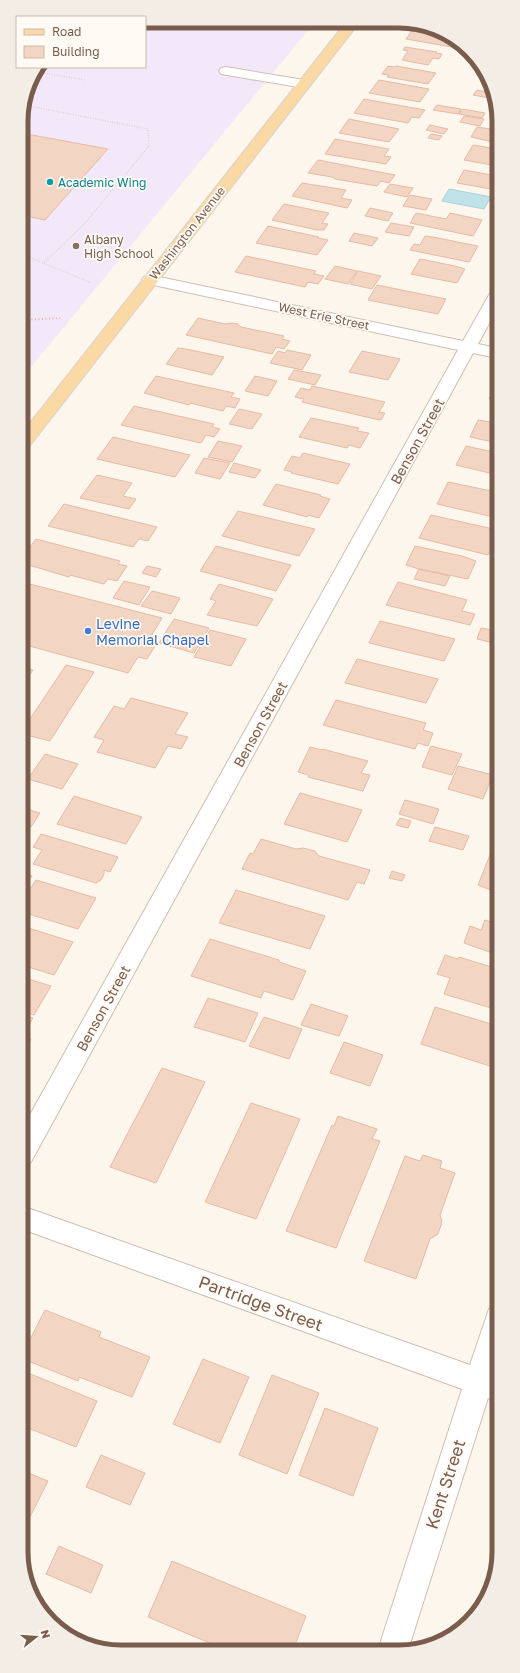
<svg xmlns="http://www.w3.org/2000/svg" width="520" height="1673" viewBox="0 0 520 1673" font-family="'Golos Text',sans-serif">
	<rect width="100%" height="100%" fill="#fdf6ec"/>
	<path fill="#f3e8fa" d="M 145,21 L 266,22 L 309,29 L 22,378 L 21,115 L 31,77 L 38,67 L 145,67 Z"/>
	<path fill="#bfe3e8" stroke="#a5d3da" d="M 449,189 L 491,197 L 484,209 L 442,201 Z"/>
	<path fill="#f3d5c3" stroke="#e6bba3" d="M 414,28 L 436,32 L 456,43 L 452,47 L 406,39 Z
		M 405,47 L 437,52 L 436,53 L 442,54 L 439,59 L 433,58 L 428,65 L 402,60 L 408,51 L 403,50 Z
		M 388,66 L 395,67 L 396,66 L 436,73 L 428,84 L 387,77 L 389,75 L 382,74 Z
		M 379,80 L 429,89 L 420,102 L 369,93 Z
		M 477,90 L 493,93 L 495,98 L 494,99 L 473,95 Z
		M 364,99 L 425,110 L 419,118 L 412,117 L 408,123 L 354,113 Z
		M 437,105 L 461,109 L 458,114 L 433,110 Z
		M 462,109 L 485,113 L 482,118 L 459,114 Z
		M 464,116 L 484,119 L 480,126 L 460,122 Z
		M 349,119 L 399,129 L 389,142 L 339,133 Z
		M 430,125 L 448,129 L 444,134 L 426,130 Z
		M 477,127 L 497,130 L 497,143 L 471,137 Z
		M 21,133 L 108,149 L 45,220 L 21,215 Z
		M 431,134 L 442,136 L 439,140 L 428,138 Z
		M 335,139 L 389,149 L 384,156 L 391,157 L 386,164 L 325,154 Z
		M 473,145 L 497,149 L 497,166 L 464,160 Z
		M 318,160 L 395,175 L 389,183 L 381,181 L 377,186 L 335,179 L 332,177 L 308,173 Z
		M 464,170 L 497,176 L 497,190 L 457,183 Z
		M 302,183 L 346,190 L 341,198 L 352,200 L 347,208 L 292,196 Z
		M 390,184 L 413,188 L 407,197 L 384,192 Z
		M 410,195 L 432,199 L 426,210 L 403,206 Z
		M 284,204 L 329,213 L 322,223 L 328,224 L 324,230 L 317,230 L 272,220 Z
		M 370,208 L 393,213 L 388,221 L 365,216 Z
		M 416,213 L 446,219 L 450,213 L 482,220 L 473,236 L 410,223 Z
		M 391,223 L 414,227 L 409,236 L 385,232 Z
		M 268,226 L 319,237 L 318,238 L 328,240 L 317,255 L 256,243 Z
		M 354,233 L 378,238 L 372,246 L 349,241 Z
		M 425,236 L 433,237 L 478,246 L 469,262 L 410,250 L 414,244 L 420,245 Z
		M 246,256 L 316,271 L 314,274 L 324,276 L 318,284 L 308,282 L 305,287 L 235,272 Z
		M 420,259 L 455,266 L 465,269 L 457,283 L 411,274 Z
		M 335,266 L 357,271 L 348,284 L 325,279 Z
		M 358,271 L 381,276 L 372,289 L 350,284 Z
		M 377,285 L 446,299 L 438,314 L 368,300 Z
		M 198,318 L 225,324 L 231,323 L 238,324 L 241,327 L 284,336 L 282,339 L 290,341 L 284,349 L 276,347 L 272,354 L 186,335 Z
		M 178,348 L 186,349 L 224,357 L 212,375 L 166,364 Z
		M 287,350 L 311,355 L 302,370 L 270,363 L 278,351 L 285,353 Z
		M 362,351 L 400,359 L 388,380 L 349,372 Z
		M 294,370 L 321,375 L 315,385 L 288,379 Z
		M 156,376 L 234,393 L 231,397 L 240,399 L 235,408 L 226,406 L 223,411 L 190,403 L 189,405 L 144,393 Z
		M 255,376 L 277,381 L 268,396 L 245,391 Z
		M 497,382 L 497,400 L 489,399 Z
		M 312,386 L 385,402 L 379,412 L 385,413 L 381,420 L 375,419 L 302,402 L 304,399 L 295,397 L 301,388 L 310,390 Z
		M 134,406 L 214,424 L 212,427 L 220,429 L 214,437 L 206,435 L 201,443 L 121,425 Z
		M 239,409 L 262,414 L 252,429 L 229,424 Z
		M 311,418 L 359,428 L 357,431 L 369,433 L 360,448 L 349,445 L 347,448 L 299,437 Z
		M 478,420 L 497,423 L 498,443 L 470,437 Z
		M 113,437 L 190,455 L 175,477 L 97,459 Z
		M 218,441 L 242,446 L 232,462 L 208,457 Z
		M 466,446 L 498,453 L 498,475 L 456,465 Z
		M 303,453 L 350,464 L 338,484 L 291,473 L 292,472 L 284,470 L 292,456 L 300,458 Z
		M 204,458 L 230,463 L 220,479 L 195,473 Z
		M 234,463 L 261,470 L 255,478 L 229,472 Z
		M 97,475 L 132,483 L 123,496 L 136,499 L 129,509 L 80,498 Z
		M 448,482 L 496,492 L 498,518 L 437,504 Z
		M 276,484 L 321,495 L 320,496 L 330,499 L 319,518 L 308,515 L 307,517 L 263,505 Z
		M 64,504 L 157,527 L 148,541 L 139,539 L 133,547 L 48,526 Z
		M 238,511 L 315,529 L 299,556 L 222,536 Z
		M 431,515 L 498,530 L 496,537 L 498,538 L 498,546 L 493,545 L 488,555 L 419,538 Z
		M 36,539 L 120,561 L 118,564 L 127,566 L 117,581 L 108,579 L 104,584 L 70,575 L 69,577 L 22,563 L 22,558 Z
		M 216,546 L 291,565 L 276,591 L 200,571 Z
		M 415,546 L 462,556 L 476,561 L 468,579 L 419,569 L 406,565 Z
		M 147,566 L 161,569 L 156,577 L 142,573 Z
		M 419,569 L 450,576 L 445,586 L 414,579 Z
		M 124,581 L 150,587 L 139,605 L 113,598 Z
		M 22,582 L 162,618 L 147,643 L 155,646 L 147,659 L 138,657 L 128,673 L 22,644 Z
		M 398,582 L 467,600 L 462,611 L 475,614 L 470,625 L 386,605 Z
		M 219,584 L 273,599 L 257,626 L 207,615 L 216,601 L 210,599 Z
		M 152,591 L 180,598 L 171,614 L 141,606 Z
		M 174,619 L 209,628 L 194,653 L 159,643 Z
		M 380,621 L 455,639 L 444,661 L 369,643 Z
		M 481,628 L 498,631 L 498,644 L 477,639 Z
		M 210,630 L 246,639 L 231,666 L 194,657 Z
		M 357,659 L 438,679 L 426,703 L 345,683 Z
		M 66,665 L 94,672 L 50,741 L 22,734 L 22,731 Z
		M 22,668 L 33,670 L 22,687 Z
		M 131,698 L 188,713 L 175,734 L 188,737 L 181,749 L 168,746 L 155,768 L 97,752 L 104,740 L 94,737 L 114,706 L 124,709 Z
		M 336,700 L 426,723 L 423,730 L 433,733 L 428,746 L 418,743 L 415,749 L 323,725 Z
		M 431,746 L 462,754 L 452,775 L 422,767 Z
		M 310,747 L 322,750 L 322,749 L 368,761 L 361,773 L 370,775 L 363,791 L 308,777 L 309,775 L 298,772 Z
		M 45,754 L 78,764 L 62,789 L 28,779 Z
		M 458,766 L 493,775 L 483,799 L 448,789 Z
		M 300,793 L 362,810 L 347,842 L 284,824 Z
		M 74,796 L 142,817 L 126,844 L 57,824 Z
		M 405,800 L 439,809 L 433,824 L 399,814 Z
		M 23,808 L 40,813 L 31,827 L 22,824 Z
		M 400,818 L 411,821 L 408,828 L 396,825 Z
		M 435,827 L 469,836 L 463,850 L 429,841 Z
		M 41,834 L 118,857 L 110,872 L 104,870 L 104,874 L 101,880 L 96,883 L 33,864 L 42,850 L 33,847 Z
		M 261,839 L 296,849 L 303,848 L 315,851 L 319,856 L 370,870 L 364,884 L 357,882 L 348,900 L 242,869 L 250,853 L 253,854 Z
		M 490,855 L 498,857 L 498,893 L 478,885 Z
		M 392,871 L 405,875 L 402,881 L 389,878 Z
		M 22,873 L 32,876 L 22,891 Z
		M 36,880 L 96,898 L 78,929 L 22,912 L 22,901 Z
		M 236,890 L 325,916 L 310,949 L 219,923 Z
		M 485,920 L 498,924 L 498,955 L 464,943 L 470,926 L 481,930 Z
		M 22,926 L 73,942 L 54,975 L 22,965 Z
		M 210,939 L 279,960 L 279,962 L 306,971 L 293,1000 L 264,991 L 261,998 L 191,976 Z
		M 445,955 L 458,959 L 459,957 L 498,969 L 498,1010 L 444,994 L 450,978 L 437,974 Z
		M 22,977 L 51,986 L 34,1015 L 22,1011 Z
		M 208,998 L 258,1013 L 245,1042 L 194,1027 Z
		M 311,1004 L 348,1016 L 339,1036 L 301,1025 Z
		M 435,1007 L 498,1026 L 498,1053 L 493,1067 L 421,1044 Z
		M 22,1014 L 33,1018 L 27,1028 L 22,1026 Z
		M 264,1017 L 302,1029 L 289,1059 L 249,1046 Z
		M 22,1034 L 25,1035 L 24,1036 L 31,1039 L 27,1048 L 22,1046 Z
		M 344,1042 L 383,1055 L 370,1086 L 330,1073 Z
		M 162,1068 L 205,1082 L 156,1183 L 110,1167 Z
		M 251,1103 L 300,1119 L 256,1219 L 205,1202 Z
		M 338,1116 L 377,1129 L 372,1139 L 380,1141 L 336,1248 L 286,1231 L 332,1125 L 334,1126 Z
		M 423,1155 L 442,1161 L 440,1168 L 455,1173 L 440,1215 L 442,1222 L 438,1234 L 430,1239 L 416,1279 L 364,1261 L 405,1156 L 420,1161 Z
		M 45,1310 L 101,1332 L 99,1337 L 150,1357 L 132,1397 L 79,1377 L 78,1381 L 23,1359 L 23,1353 Z
		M 203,1359 L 249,1377 L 220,1443 L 173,1424 Z
		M 23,1371 L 97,1401 L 76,1447 L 23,1426 Z
		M 272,1375 L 319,1393 L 287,1474 L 239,1455 Z
		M 325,1408 L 378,1428 L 353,1496 L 299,1475 Z
		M 101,1455 L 145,1473 L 130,1505 L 86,1487 Z
		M 23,1471 L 48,1481 L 23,1531 Z
		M 59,1546 L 103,1565 L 91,1593 L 46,1574 Z
		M 172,1561 L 306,1616 L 293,1650 L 226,1650 L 148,1617 Z"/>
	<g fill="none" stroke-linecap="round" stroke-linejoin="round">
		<defs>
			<path id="minor" d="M 314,22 L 345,22 L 353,24 L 355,27 L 353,30 L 348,31 L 315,25 Z
				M 226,67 L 304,80 L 309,81 L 311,84 L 309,87 L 304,88 L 221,74 L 219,71 L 221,68 Z
				M 150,275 L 463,341 L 489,295 L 491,292 L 497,290 L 497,309 L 478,344 L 497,348 L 497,358 L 473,353 L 31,1162 L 22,1165 L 22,1129 L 458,350 L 144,283 L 142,280 L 144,277 Z
				M 22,1206 L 470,1365 L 489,1309 L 499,1306 L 499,1363 L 495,1374 L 499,1376 L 499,1402 L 488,1398 L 408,1650 L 378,1650 L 462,1389 L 22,1229 Z"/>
			<path id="major" d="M 346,22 L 359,23 L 28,448 L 22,449 L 22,433 Z"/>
		</defs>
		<use href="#minor" stroke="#d1beb0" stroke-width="2"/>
		<use href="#major" stroke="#dad1cd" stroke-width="2"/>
		<path stroke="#d9b8a5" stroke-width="1.5" stroke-dasharray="0.5 2" stroke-linecap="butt" d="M 42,73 L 86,80
			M 24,105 L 148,129 L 149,146 L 85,223 L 44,263
			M 21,254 L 92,283"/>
		<path stroke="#d9b8a5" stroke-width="2" stroke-dasharray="1 2.5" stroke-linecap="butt" d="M 21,320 L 62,318"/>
		<use href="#minor" fill="#fff" fill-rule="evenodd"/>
		<use href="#major" fill="#fbd9a5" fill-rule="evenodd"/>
	</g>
	<circle fill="#0f9aa8" stroke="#fffaf3" stroke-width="1.5" cx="50" cy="182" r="4"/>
	<circle fill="#8d6e63" stroke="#fffaf3" stroke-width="1.5" cx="76" cy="246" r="4"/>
	<circle fill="#3f7fe0" stroke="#fffaf3" stroke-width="1.5" cx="88" cy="631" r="4"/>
	<g text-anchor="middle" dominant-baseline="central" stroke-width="3.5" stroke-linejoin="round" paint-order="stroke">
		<g font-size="12" fill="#0d838f" stroke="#fffaf3" text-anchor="start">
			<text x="58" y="182">Academic Wing</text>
		</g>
		<g font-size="12" fill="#7a5c4d" stroke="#fffaf3">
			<text transform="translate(187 233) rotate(-52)">Washington Avenue</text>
			<text transform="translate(324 316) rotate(12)">West Erie Street</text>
		</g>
		<g font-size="12" fill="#785e54" stroke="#fffaf3" text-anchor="start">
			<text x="84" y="239">Albany<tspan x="84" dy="14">High School</tspan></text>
		</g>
		<g font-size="14" fill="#7a5c4d" stroke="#fffaf3">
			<text transform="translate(417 441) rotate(-61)">Benson Street</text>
			<text transform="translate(260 724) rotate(-61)">Benson Street</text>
			<text transform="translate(103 1008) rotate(-61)">Benson Street</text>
		</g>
		<g font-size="14" fill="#366cbe" stroke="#fffaf3" text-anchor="start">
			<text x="96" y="623">Levine<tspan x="96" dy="16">Memorial Chapel</tspan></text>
		</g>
		<g font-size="17" fill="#7a5c4d" stroke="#fffaf3">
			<text transform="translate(261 1303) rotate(20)">Partridge Street</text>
			<text transform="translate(445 1484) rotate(-72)">Kent Street</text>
		</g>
	</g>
	<path d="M0 0H520V1673H0ZM121 28H399A93 93 0 0 1 492 121V1552A93 93 0 0 1 399 1645H121A93 93 0 0 1 28 1552V121A93 93 0 0 1 121 28Z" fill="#f4ede6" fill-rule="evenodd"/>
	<path fill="none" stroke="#7a5c4d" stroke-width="5" d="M121 28H399A93 93 0 0 1 492 121V1552A93 93 0 0 1 399 1645H121A93 93 0 0 1 28 1552V121A93 93 0 0 1 121 28Z"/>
	<rect x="16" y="16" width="130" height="52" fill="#fffaf3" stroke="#cabbb1"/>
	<rect x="24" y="29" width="20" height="6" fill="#fbd9a5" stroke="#cabbb1"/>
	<text x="52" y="36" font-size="12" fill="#7a5c4d">Road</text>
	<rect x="24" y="46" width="20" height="12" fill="#f3d5c3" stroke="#cabbb1"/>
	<text x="52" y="56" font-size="12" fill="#7a5c4d">Building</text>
	<g transform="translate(36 1637) rotate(73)" stroke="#fffaf3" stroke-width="3" paint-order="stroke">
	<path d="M0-3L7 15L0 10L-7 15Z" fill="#7a5c4d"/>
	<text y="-6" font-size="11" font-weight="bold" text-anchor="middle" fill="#7a5c4d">N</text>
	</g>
</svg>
